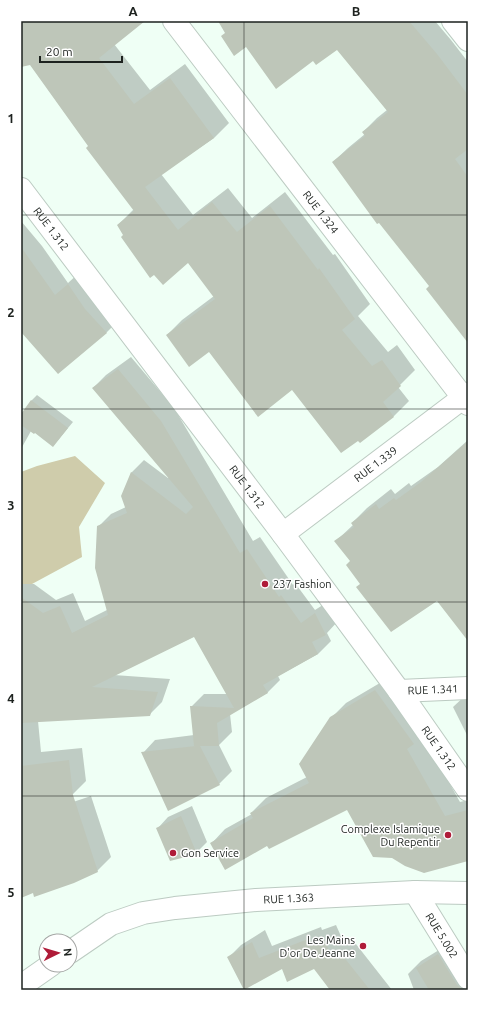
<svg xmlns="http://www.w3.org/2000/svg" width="489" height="1011" viewBox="0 0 489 1011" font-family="Ubuntu,sans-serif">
	<rect width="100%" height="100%" fill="#effff5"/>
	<path fill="#cfccab" d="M 75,456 L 105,483 L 79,527 L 82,557 L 32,584 L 21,584 L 21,472 L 37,466 Z"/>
	<path fill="#0003" d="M 21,21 L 143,21 L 114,44 L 150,90 L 185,64 L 229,123 L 214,138 L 161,174 L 193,215 L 228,188 L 252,218 L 285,192 L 333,255 L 335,254 L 370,304 L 358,316 L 388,352 L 397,345 L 415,370 L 398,387 L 409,401 L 394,416 L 360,442 L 292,389 L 209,350 L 167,335 L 182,320 L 214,296 L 188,262 L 124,234 L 118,225 L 134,209 L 30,64 L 21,65 Z
		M 219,21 L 435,21 L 451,40 L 468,62 L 468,341 L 430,286 L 333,162 L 348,148 L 365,134 L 363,132 L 377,118 L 387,110 L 337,48 L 314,60 L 247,45 Z
		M 21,221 L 42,246 L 68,283 L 81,271 L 119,320 L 106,333 L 21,329 Z
		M 131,357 L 174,408 L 253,541 L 260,537 L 293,585 L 295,583 L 315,610 L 329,601 L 338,621 L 327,633 L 331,641 L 318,654 L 278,676 L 280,680 L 267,693 L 230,714 L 232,732 L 219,745 L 232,771 L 219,784 L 143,753 L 155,740 L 194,735 L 191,707 L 204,694 L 228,694 L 195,636 L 114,675 L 170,679 L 162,702 L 149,715 L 38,721 L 41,752 L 82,748 L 86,781 L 73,794 L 29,796 L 21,776 L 21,584 L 34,584 L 56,600 L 73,593 L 85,621 L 107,610 L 98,527 L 111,514 L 126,507 L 131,473 L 144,460 L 168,478 L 169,477 L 93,388 L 106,375 Z
		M 37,395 L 73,422 L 53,446 L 35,432 L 31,431 L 21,449 L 21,415 L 32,400 Z
		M 468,440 L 468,615 L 437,600 L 361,584 L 351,561 L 336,541 L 353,525 L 352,523 L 367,508 L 391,489 L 395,494 L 409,483 L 411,486 L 438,467 Z
		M 390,677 L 460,802 L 468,800 L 468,860 L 347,809 L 267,844 L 211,844 L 225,829 L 252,814 L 251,813 L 266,798 L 307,777 L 331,718 L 346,703 Z
		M 468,693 L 468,735 L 467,735 L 453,707 Z
		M 91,796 L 111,857 L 97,871 L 34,892 L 21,893 L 21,825 L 73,802 Z
		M 192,806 L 207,842 L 196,853 L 158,828 L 168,817 Z
		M 336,925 L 344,943 L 352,939 L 392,990 L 331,990 L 314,967 L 282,968 L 228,958 L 241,945 L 265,930 L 272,946 L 321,927 L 322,930 Z
		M 452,942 L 468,969 L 468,990 L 414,990 L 408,974 L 421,961 Z"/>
	<path fill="#bec6b9" d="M 21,21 L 145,21 L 99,58 L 134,104 L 170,78 L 214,138 L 145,187 L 178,230 L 212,202 L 237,232 L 270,206 L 318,270 L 319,268 L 355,319 L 342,330 L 372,366 L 382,360 L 401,386 L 383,402 L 394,417 L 360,443 L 358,441 L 341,453 L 292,390 L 258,417 L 209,352 L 189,367 L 166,335 L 215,299 L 188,263 L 163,285 L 154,275 L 150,278 L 121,237 L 123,235 L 117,225 L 134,211 L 86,148 L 88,146 L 30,65 L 21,67 Z
		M 218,21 L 409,21 L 437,54 L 468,95 L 468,149 L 455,159 L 468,177 L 468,343 L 426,289 L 429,286 L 379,223 L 377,224 L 332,162 L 365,136 L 362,132 L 388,112 L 337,50 L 316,65 L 313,61 L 276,89 L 246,47 L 234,56 L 221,36 L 225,33 Z
		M 21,247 L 55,295 L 68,284 L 85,309 L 107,333 L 58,374 L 21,332 Z
		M 118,369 L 161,421 L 240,553 L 247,549 L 279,597 L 281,595 L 301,623 L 315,613 L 326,635 L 312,642 L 318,654 L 263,685 L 268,693 L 217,723 L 219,746 L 200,746 L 220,785 L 168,811 L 141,752 L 196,746 L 194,746 L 190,706 L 234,708 L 194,637 L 92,687 L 158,692 L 150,716 L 21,723 L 21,597 L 43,613 L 60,606 L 72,633 L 108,615 L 95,568 L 97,526 L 127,513 L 121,496 L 131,472 L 186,514 L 193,507 L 92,388 Z
		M 31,400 L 68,428 L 53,447 L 35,433 L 34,434 L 21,425 L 21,414 Z
		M 468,441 L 468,641 L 437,601 L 391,632 L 356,587 L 360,584 L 346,565 L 350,561 L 334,541 L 354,527 L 351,523 L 376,504 L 379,509 L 394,498 L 396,500 L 421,482 Z
		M 375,690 L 414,744 L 407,749 L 445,816 L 468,810 L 468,861 L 424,873 L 405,866 L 392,858 L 373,857 L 347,810 L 269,849 L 267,846 L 225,870 L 210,843 L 253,818 L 250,813 L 309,783 L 299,764 L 330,717 Z
		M 69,760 L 73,795 L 98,872 L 74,883 L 34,897 L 33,893 L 21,898 L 21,766 Z
		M 181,816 L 197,854 L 170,861 L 156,828 Z
		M 323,937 L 331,955 L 339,951 L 370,990 L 330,990 L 314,969 L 287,982 L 282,969 L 244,990 L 227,957 L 252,942 L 259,958 L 308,939 L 309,942 Z
		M 438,954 L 457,985 L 462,989 L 466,990 L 429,990 L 416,968 Z"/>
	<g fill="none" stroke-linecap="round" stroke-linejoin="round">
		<defs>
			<g id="minor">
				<path id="s1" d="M 174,21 L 468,404"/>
				<path d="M 453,21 L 468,40"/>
				<path id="s2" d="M 21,189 L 283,534 L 399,691 L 468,790"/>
				<path id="s3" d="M 283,534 L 468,394"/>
				<path id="s4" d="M 399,691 L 468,688"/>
				<path id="s5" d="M 415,892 L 468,978"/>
			</g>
			<g id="secondary">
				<path id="s6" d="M 70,952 L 111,924 L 143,913 L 175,908 L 256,900 L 415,892 L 468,893"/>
				<path d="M 21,986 L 51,965"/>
			</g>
		</defs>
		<use href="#minor" stroke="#bccbc2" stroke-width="24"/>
		<use href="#secondary" stroke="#bccbc2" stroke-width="24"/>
		<use href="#minor" stroke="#fff" stroke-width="22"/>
		<use href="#secondary" stroke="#fff" stroke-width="22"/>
	</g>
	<path fill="none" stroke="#1d221f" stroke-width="1" stroke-opacity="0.55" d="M 244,21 L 244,990M 21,215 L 468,215M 21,409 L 468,409M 21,602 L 468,602M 21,796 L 468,796"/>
	<g fill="#af1b38" stroke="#fff" stroke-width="1.5">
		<circle cx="265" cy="584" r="4"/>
		<circle cx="448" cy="835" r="4"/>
		<circle cx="173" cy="853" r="4"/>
		<circle cx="363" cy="946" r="4"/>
	</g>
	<g text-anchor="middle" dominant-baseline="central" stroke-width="3" stroke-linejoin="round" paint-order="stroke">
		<g font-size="11" fill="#1d221f" stroke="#fff">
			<text stroke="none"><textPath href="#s1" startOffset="241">RUE 1.324</textPath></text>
			<text stroke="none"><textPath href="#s2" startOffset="50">RUE 1.312</textPath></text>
			<text stroke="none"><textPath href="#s3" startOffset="116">RUE 1.339</textPath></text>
			<text stroke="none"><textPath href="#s2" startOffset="374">RUE 1.312</textPath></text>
			<text stroke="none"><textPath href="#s4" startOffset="34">RUE 1.341</textPath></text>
			<text stroke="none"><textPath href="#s2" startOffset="698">RUE 1.312</textPath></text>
			<text stroke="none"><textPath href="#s6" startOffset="230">RUE 1.363</textPath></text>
			<text stroke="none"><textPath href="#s5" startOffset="51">RUE 5.002</textPath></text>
		</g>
		<g font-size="11" fill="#1d221f" stroke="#fff" text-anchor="start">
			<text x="273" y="584">237 Fashion</text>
			<text x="440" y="829" text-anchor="end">Complexe Islamique<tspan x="440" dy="13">Du Repentir</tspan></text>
			<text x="181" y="853">Gon Service</text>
			<text x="355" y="940" text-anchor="end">Les Mains<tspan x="355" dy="13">D'or De Jeanne</tspan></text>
		</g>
	</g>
	<rect width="489" height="1011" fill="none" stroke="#ffffff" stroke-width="44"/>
	<g transform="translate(58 953) rotate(85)"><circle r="19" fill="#ffffff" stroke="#a5a7a5"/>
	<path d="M0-3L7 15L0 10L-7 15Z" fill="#af1b38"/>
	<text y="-6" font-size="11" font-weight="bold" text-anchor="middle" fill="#1d221f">N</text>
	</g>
	<path d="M40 56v6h82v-6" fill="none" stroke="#1d221f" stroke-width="2"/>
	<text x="46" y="56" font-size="12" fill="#1d221f" stroke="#ffffff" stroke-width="3" paint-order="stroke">20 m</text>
	<rect x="22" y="22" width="445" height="967" fill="none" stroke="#1d221f" stroke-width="1.5"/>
	<g font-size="13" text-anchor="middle" font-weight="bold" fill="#1d221f">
		<text x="133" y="16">A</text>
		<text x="356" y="16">B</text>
		<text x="11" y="123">1</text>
		<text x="11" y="317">2</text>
		<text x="11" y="510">3</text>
		<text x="11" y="703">4</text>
		<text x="11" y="897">5</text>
	</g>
</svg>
